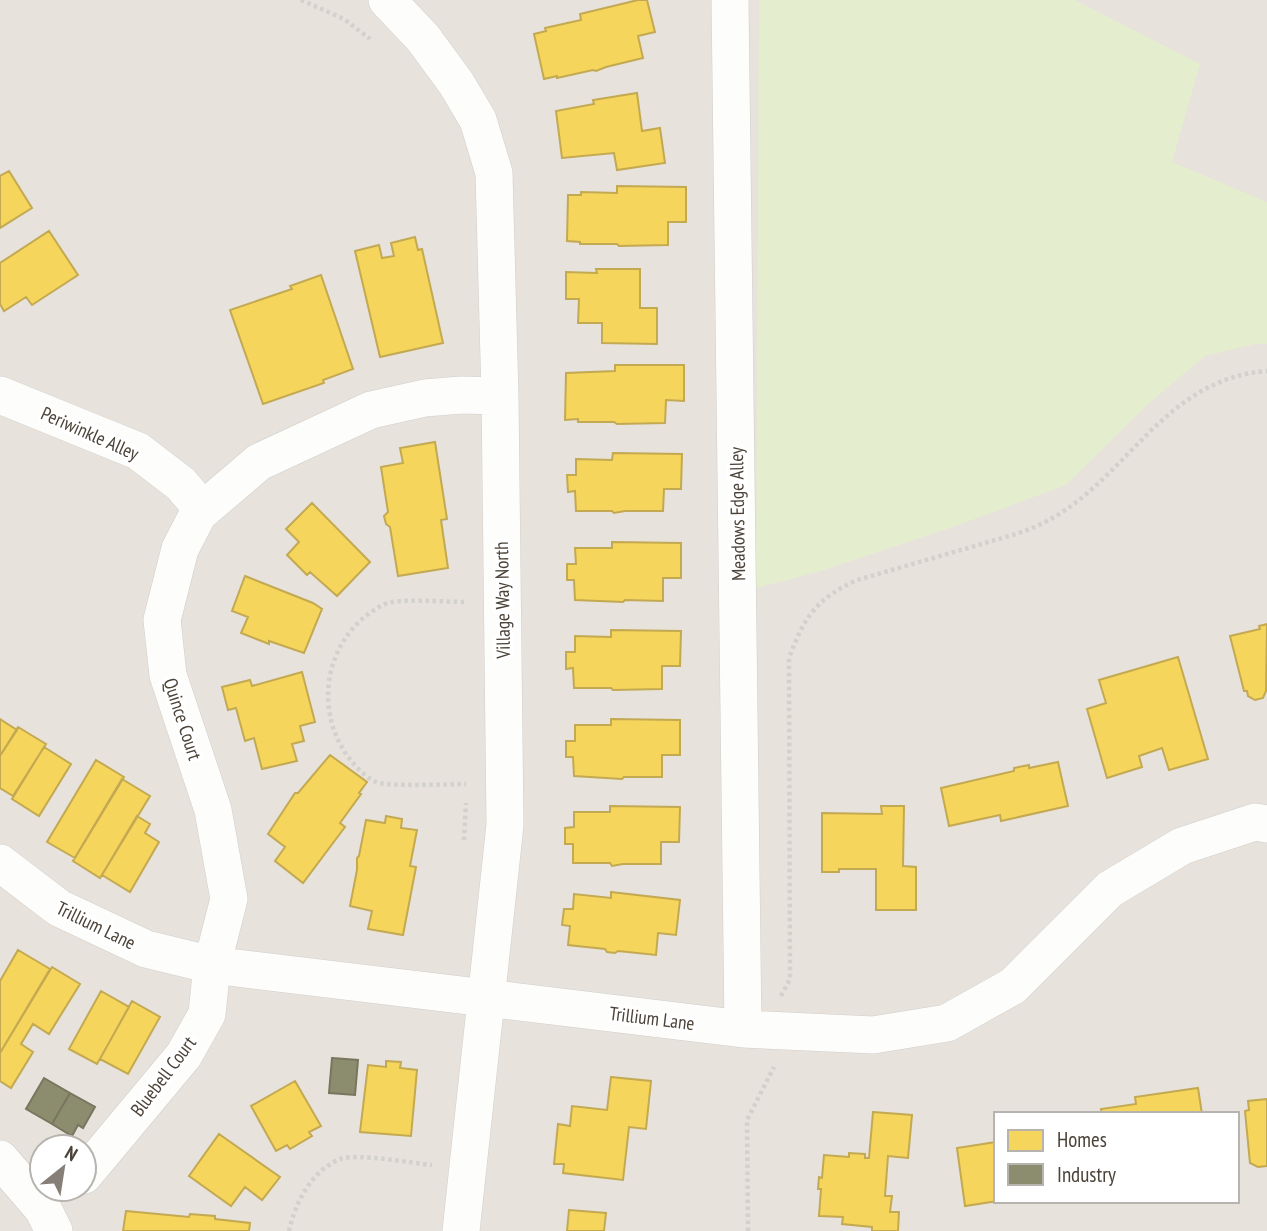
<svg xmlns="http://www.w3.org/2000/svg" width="1267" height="1231" viewBox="0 0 1267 1231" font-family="'PT Sans Narrow',sans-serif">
	<rect width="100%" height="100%" fill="#f3f1ee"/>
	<path fill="#e7e2db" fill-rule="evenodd" d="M 0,0 L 1267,0 L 1267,1231 L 0,1231 ZM 996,1114 L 1237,1114 L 1237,1201 L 996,1201 ZM 42,1147 L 84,1147 L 84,1189 L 42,1189 Z"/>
	<path fill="#e4eece" d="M 759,0 L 1075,0 L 1200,64 L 1172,162 L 1267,202 L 1267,344 L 1255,344 L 1205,356 L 1148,404 L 1066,485 L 950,528 L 821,571 L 756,588 Z"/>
	<path fill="#f6d55c" stroke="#c3a951" stroke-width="2" d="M 638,0 L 647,0 L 655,32 L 638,36 L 643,58 L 606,67 L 596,71 L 593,70 L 557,78 L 557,76 L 544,79 L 534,34 L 546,31 L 545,28 L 581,20 L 580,14 Z
		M 637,93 L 642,131 L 660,128 L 665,163 L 617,170 L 614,153 L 562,158 L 556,111 L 594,104 L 593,100 Z
		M 9,171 L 32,208 L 0,228 L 0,176 Z
		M 617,186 L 686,187 L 686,222 L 668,222 L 668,245 L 619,246 L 617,244 L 580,244 L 580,242 L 567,241 L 568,195 L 581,195 L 581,192 L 617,193 Z
		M 49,231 L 78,275 L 32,305 L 26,297 L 4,311 L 0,304 L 0,263 Z
		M 415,237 L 418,250 L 422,249 L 443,343 L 380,357 L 355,251 L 379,245 L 382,258 L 394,256 L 391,243 Z
		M 596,269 L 640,269 L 640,308 L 657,308 L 657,344 L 602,343 L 602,323 L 578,323 L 579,299 L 566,299 L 566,272 L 597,273 Z
		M 321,275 L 353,369 L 323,380 L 324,383 L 263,404 L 230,310 L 292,289 L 290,286 Z
		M 615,365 L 684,365 L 684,401 L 666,400 L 665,423 L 617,424 L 614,422 L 578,422 L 578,419 L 565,420 L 566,373 L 615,371 Z
		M 435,442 L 447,519 L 441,520 L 448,568 L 398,576 L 390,527 L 386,524 L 384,516 L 388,512 L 381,467 L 403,463 L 400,448 Z
		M 613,453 L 682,454 L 681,489 L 664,489 L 663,511 L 625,511 L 614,513 L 612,511 L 576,511 L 575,491 L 568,492 L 567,475 L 576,475 L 576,459 L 612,460 Z
		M 312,503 L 370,562 L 337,596 L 310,572 L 307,575 L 287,555 L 299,542 L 286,529 Z
		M 612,542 L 681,543 L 681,578 L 663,578 L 663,601 L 625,600 L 623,602 L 575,600 L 574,580 L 567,580 L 567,564 L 576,564 L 575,548 L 612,548 Z
		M 245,576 L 313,603 L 322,609 L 304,653 L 269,641 L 269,644 L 241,633 L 248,617 L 232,611 Z
		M 1267,624 L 1266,691 L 1263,698 L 1255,700 L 1248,696 L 1247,691 L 1244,691 L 1230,636 L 1260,629 L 1259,626 Z
		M 611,630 L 681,631 L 680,666 L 662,666 L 662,689 L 613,690 L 611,688 L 574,688 L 573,668 L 566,669 L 566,652 L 575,652 L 575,636 L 611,637 Z
		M 1178,657 L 1208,759 L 1169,770 L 1162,748 L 1139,756 L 1142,767 L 1107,778 L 1087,709 L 1106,703 L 1099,680 Z
		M 302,672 L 315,722 L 300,726 L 304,741 L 292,744 L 297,761 L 262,769 L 254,738 L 245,741 L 236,708 L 228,710 L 222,687 L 250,680 L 252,686 Z
		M 0,719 L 17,730 L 0,756 Z
		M 611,719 L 680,720 L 680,755 L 662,755 L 662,777 L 624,777 L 622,779 L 574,776 L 573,757 L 566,757 L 566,741 L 575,741 L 575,725 L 611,725 Z
		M 18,727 L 46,744 L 13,796 L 0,788 L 0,756 Z
		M 44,747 L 71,764 L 39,816 L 12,799 Z
		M 330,755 L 367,782 L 359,793 L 361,794 L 340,823 L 345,827 L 303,883 L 275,861 L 285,847 L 268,834 L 295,793 L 298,793 Z
		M 96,760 L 124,777 L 75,858 L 47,842 Z
		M 1058,762 L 1068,806 L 1001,821 L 1000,815 L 949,826 L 941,788 L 1014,771 L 1014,768 L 1029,765 L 1029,768 Z
		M 122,779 L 150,796 L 100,878 L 73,861 Z
		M 610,806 L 680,807 L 679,842 L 661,842 L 661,864 L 623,864 L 612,866 L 610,863 L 573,863 L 573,844 L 565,844 L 565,828 L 574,827 L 574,812 L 610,812 Z
		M 881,806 L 904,806 L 903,866 L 916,867 L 916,910 L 876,910 L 876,869 L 839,869 L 839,872 L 822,872 L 822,813 L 882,814 Z
		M 137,816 L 150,824 L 145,833 L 159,842 L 130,892 L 102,875 Z
		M 386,816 L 402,819 L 401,828 L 417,830 L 410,866 L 416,867 L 403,935 L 368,929 L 372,911 L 350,906 L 357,870 L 357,858 L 359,856 L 366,820 L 385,823 Z
		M 611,892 L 680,900 L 676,935 L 658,933 L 656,955 L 618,951 L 615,953 L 607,952 L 605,949 L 568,945 L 570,926 L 562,925 L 564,909 L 573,909 L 574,894 L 611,898 Z
		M 18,950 L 50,969 L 0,1053 L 0,981 Z
		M 52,967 L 80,984 L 49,1034 L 33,1024 L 21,1044 L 33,1052 L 11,1088 L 0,1081 L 0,1053 Z
		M 101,991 L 129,1007 L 97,1064 L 69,1049 Z
		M 132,1001 L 160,1017 L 128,1074 L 100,1059 Z
		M 386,1061 L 401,1062 L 400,1068 L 417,1070 L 411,1136 L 360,1132 L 368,1065 L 386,1067 Z
		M 611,1077 L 651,1081 L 646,1129 L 629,1127 L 623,1180 L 563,1173 L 564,1164 L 554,1164 L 558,1124 L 570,1126 L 572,1106 L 607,1110 Z
		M 295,1081 L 321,1126 L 309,1132 L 312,1136 L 290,1149 L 287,1145 L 276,1151 L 251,1106 Z
		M 1198,1088 L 1202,1114 L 1102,1114 L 1101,1109 L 1136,1104 L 1135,1097 Z
		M 1267,1099 L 1267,1166 L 1258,1167 L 1250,1163 L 1245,1111 L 1249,1110 L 1248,1101 Z
		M 873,1112 L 912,1115 L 908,1158 L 888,1156 L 885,1196 L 892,1196 L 890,1212 L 899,1212 L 898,1231 L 872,1231 L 872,1227 L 842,1224 L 843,1217 L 819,1216 L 821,1189 L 818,1189 L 819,1177 L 822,1178 L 824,1155 L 849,1157 L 849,1153 L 865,1154 L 865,1158 L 869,1158 Z
		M 219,1134 L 280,1177 L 262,1200 L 245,1187 L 231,1206 L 189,1176 Z
		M 996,1142 L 996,1201 L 998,1201 L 965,1206 L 957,1148 Z
		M 569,1210 L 606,1213 L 604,1231 L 567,1231 Z
		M 126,1211 L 189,1217 L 190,1214 L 215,1216 L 215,1219 L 250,1223 L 249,1231 L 123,1231 Z"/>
	<path fill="#8c8c6e" stroke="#78765e" stroke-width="2" d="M 332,1058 L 358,1060 L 355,1095 L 329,1093 Z
		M 44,1078 L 70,1093 L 52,1124 L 26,1109 Z
		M 70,1093 L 95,1107 L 83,1128 L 78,1125 L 72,1136 L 52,1124 Z"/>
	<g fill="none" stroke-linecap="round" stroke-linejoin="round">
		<defs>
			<path id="minor" d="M 387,0 L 423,38 L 456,83 L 478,120 L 494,173 L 500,396 L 505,825 L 461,1231
				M 730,0 L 743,1029
				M 0,395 L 138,451 L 181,484 L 203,510
				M 0,863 L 59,908 L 146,949 L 212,965 L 743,1029 L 873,1035 L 947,1023 L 1013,986 L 1110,889 L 1182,846 L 1255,822 L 1267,824
				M 0,1159 L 43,1209 L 54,1231
				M 84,1175 L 184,1055 L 207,1014 L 212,965 L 229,899 L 213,810 L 168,675 L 162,620 L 180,549 L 198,514 L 259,462 L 371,410 L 425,398 L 461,395 L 500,396"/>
		</defs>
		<use href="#minor" stroke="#d1cfcb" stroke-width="38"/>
		<path stroke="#d3d1cc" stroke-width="4.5" stroke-dasharray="3.5 3.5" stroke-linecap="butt" d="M 301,0 L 344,19 L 370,39
			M 464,602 C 447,602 397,598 385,604 C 326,632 311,708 349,758 C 356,767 365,777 376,782 C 387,787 450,784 466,784
			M 464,840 L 466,803
			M 781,996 L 790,979 L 789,658 C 804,617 817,598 857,580 C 896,569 936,557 975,546 C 997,539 1021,534 1041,524 C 1127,483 1161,379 1267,371
			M 289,1231 C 295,1203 312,1170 340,1159 C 359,1153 410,1163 432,1165
			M 748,1231 L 747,1120 L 774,1067"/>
		<use href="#minor" stroke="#fdfdfc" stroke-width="37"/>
	</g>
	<g text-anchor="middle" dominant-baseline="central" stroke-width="7" stroke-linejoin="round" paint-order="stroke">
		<g font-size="19" fill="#4b4238" stroke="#fff">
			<text transform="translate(90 433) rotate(24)">Periwinkle Alley</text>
			<text transform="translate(737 514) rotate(-91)">Meadows Edge Alley</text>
			<text transform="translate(502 600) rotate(-91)">Village Way North</text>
			<text transform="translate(183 719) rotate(72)">Quince Court</text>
			<text transform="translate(96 925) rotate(26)">Trillium Lane</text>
			<text transform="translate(652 1018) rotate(7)">Trillium Lane</text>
			<text transform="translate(163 1076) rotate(-53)">Bluebell Court</text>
		</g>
	</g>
	<rect x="994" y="1112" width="245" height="91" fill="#ffffff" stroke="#b7b3af" stroke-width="2"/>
	<rect x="1008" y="1130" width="35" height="21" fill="#f6d55c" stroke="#b7b3af" stroke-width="2"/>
	<text x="1057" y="1147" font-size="21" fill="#4b4238">Homes</text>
	<rect x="1008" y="1164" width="35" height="21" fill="#8c8c6e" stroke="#b7b3af" stroke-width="2"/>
	<text x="1057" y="1182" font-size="21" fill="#4b4238">Industry</text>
	<g transform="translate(63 1168) rotate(30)"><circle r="33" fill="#ffffff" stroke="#b7b3af" stroke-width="2"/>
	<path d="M0-5L12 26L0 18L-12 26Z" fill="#867f78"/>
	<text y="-10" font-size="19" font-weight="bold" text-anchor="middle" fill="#4b4238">N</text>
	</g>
</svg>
